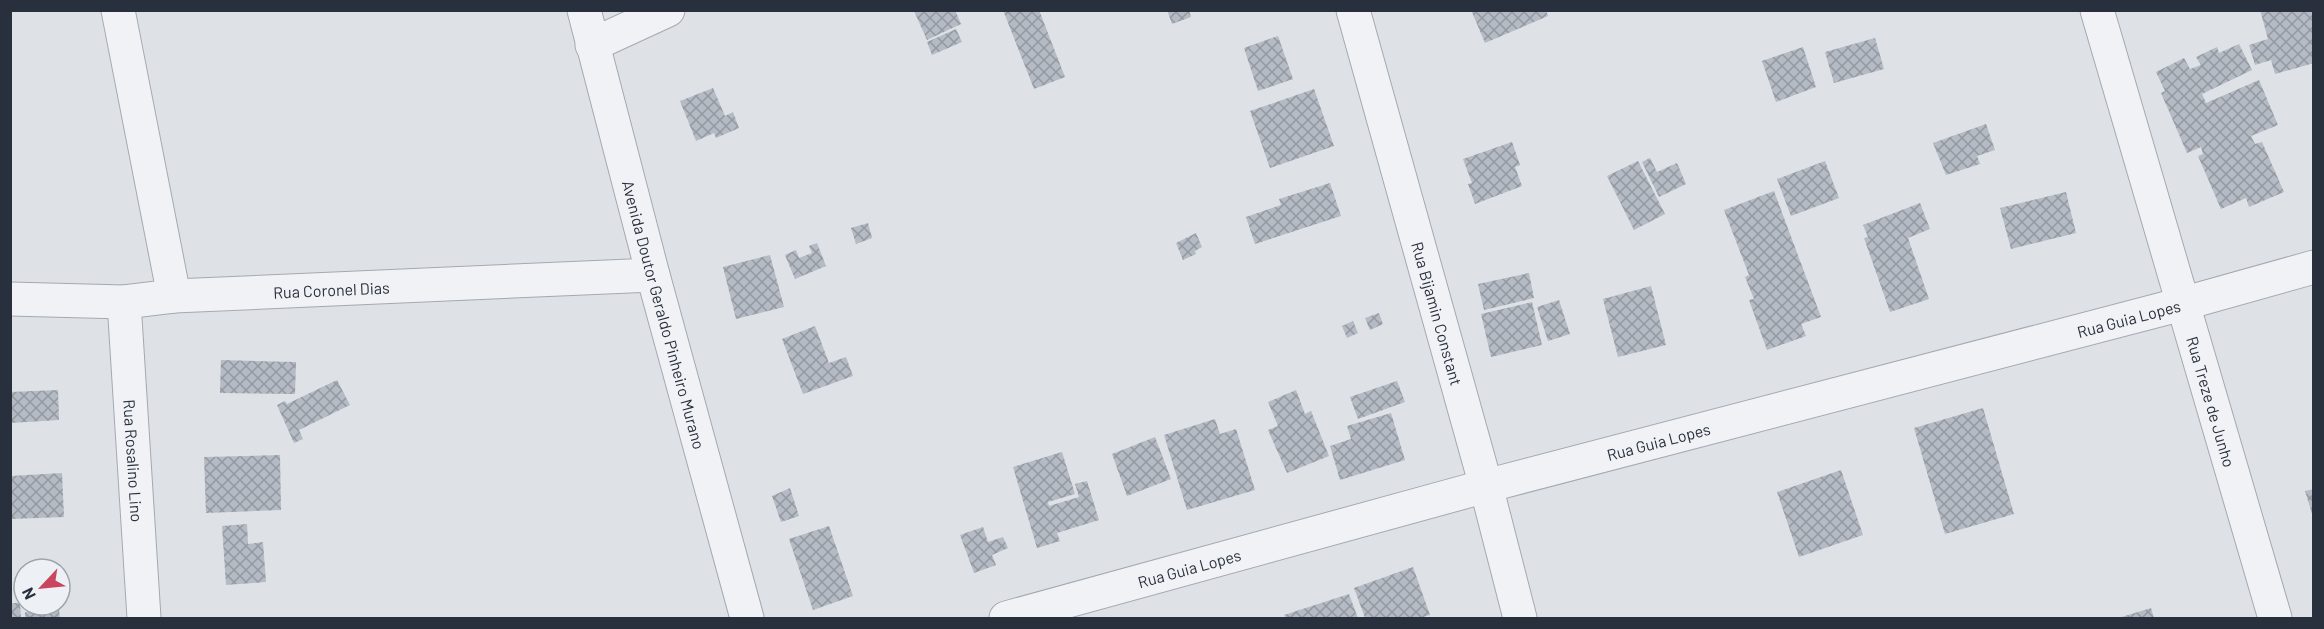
<svg xmlns="http://www.w3.org/2000/svg" width="2324" height="629" viewBox="0 0 2324 629" font-family="Barlow,sans-serif">
	<defs>
		<pattern id="building-cross-hatch" width="8" height="8" patternUnits="userSpaceOnUse" patternTransform="scale(1.5)"><rect width="8" height="8" fill="#b5bbc4"/><path d="M0 0l8 8M0 8l8-8" fill="none" stroke="#9398a0"/></pattern>
	</defs>
	<rect width="100%" height="100%" fill="#dee2e7"/>
	<path fill="url(#building-cross-hatch)" d="M 955,10 L 961,24 L 927,40 L 914,11 Z
		M 1003,10 L 1039,10 L 1065,77 L 1034,89 Z
		M 1167,10 L 1189,10 L 1191,17 L 1172,24 Z
		M 1471,10 L 1546,10 L 1548,16 L 1485,43 Z
		M 2260,10 L 2314,10 L 2314,63 L 2275,74 L 2271,60 L 2255,65 L 2249,45 L 2268,39 Z
		M 956,29 L 962,42 L 932,55 L 927,42 Z
		M 1278,36 L 1293,79 L 1258,91 L 1244,48 Z
		M 1875,38 L 1884,69 L 1834,83 L 1825,52 Z
		M 2239,44 L 2252,70 L 2202,94 L 2206,103 L 2259,80 L 2278,125 L 2251,136 L 2255,144 L 2262,142 L 2284,192 L 2249,207 L 2246,198 L 2221,209 L 2198,156 L 2203,154 L 2201,147 L 2187,153 L 2161,93 L 2165,91 L 2156,72 L 2184,58 L 2190,69 L 2201,65 L 2196,57 L 2217,47 L 2219,53 Z
		M 1803,47 L 1816,87 L 1776,102 L 1762,61 Z
		M 713,88 L 725,116 L 733,112 L 739,128 L 716,138 L 714,133 L 696,141 L 680,101 Z
		M 1314,89 L 1334,146 L 1270,168 L 1250,111 Z
		M 1986,124 L 1995,150 L 1977,156 L 1980,164 L 1946,175 L 1933,143 Z
		M 1512,142 L 1520,165 L 1515,167 L 1522,186 L 1475,204 L 1468,184 L 1472,183 L 1463,159 Z
		M 1650,158 L 1657,172 L 1677,163 L 1686,184 L 1659,197 L 1642,162 Z
		M 1638,161 L 1665,214 L 1634,230 L 1607,176 Z
		M 1825,161 L 1839,198 L 1791,216 L 1777,179 Z
		M 1330,183 L 1341,216 L 1255,244 L 1246,217 L 1281,205 L 1279,199 Z
		M 1774,191 L 1821,317 L 1801,324 L 1806,336 L 1767,350 L 1749,300 L 1754,299 L 1745,277 L 1749,275 L 1724,210 Z
		M 2066,192 L 2076,233 L 2011,249 L 2000,208 Z
		M 1920,203 L 1930,229 L 1908,238 L 1929,299 L 1890,312 L 1864,238 L 1868,237 L 1863,225 Z
		M 868,223 L 872,238 L 856,244 L 851,228 Z
		M 1196,233 L 1202,247 L 1195,251 L 1196,254 L 1183,260 L 1176,243 Z
		M 817,243 L 826,266 L 795,279 L 785,255 L 796,250 L 799,258 L 812,253 L 809,246 Z
		M 770,255 L 784,307 L 736,319 L 723,267 Z
		M 1529,273 L 1534,298 L 1484,310 L 1478,284 Z
		M 1651,286 L 1666,345 L 1618,357 L 1603,299 Z
		M 1559,300 L 1570,334 L 1548,341 L 1537,307 Z
		M 1532,302 L 1542,345 L 1491,357 L 1481,314 Z
		M 1379,313 L 1383,324 L 1370,330 L 1365,318 Z
		M 1353,321 L 1358,333 L 1347,338 L 1342,326 Z
		M 815,326 L 829,363 L 846,357 L 853,376 L 803,394 L 782,339 Z
		M 221,360 L 296,362 L 295,394 L 220,393 Z
		M 337,380 L 350,405 L 299,430 L 303,439 L 294,443 L 277,405 L 285,401 L 287,404 Z
		M 1397,381 L 1405,402 L 1358,419 L 1350,397 Z
		M 58,390 L 59,420 L 10,423 L 10,392 Z
		M 1296,390 L 1305,414 L 1311,411 L 1329,456 L 1287,473 L 1268,430 L 1278,426 L 1268,402 Z
		M 1983,408 L 2014,514 L 1945,534 L 1914,428 Z
		M 1391,413 L 1405,460 L 1340,480 L 1330,446 L 1351,439 L 1347,426 Z
		M 1215,419 L 1220,434 L 1236,429 L 1255,490 L 1187,510 L 1164,435 Z
		M 1155,437 L 1171,479 L 1127,496 L 1112,454 Z
		M 1062,452 L 1075,494 L 1048,502 L 1049,506 L 1079,497 L 1075,484 L 1087,481 L 1099,520 L 1057,533 L 1060,541 L 1037,548 L 1013,467 Z
		M 280,455 L 281,510 L 206,513 L 204,457 Z
		M 1841,470 L 1863,535 L 1799,557 L 1777,492 Z
		M 62,473 L 64,517 L 10,519 L 10,476 Z
		M 790,488 L 799,516 L 781,522 L 772,496 Z
		M 2314,489 L 2314,517 L 2313,517 L 2305,491 Z
		M 247,524 L 248,544 L 263,542 L 266,582 L 226,585 L 222,526 Z
		M 829,526 L 853,596 L 813,610 L 789,539 Z
		M 983,527 L 988,542 L 1003,537 L 1008,548 L 992,555 L 996,565 L 974,573 L 960,535 Z
		M 1413,567 L 1430,615 L 1420,618 L 1365,618 L 1354,588 Z
		M 1349,594 L 1358,618 L 1286,618 L 1284,615 Z
		M 10,603 L 20,603 L 21,618 L 10,618 Z
		M 2151,608 L 2154,618 L 2118,618 Z
		M 59,610 L 60,618 L 25,618 L 25,612 Z"/>
	<g fill="none" stroke-linecap="round" stroke-linejoin="round">
		<defs>
			<g id="minor">
				<path d="M 118,10 L 174,296"/>
				<path id="s1" d="M 584,10 L 653,275 L 747,618"/>
				<path id="s2" d="M 1353,10 L 1486,486 L 1520,618"/>
				<path id="s3" d="M 2097,10 L 2275,618"/>
				<path d="M 592,45 L 668,10"/>
				<path id="s4" d="M 10,299 L 124,302 L 174,296 L 653,275"/>
				<path id="s5" d="M 124,302 L 144,618"/>
				<path id="s6" d="M 1006,618 L 1486,486 L 2182,304 L 2314,267"/>
			</g>
		</defs>
		<use href="#minor" stroke="#a4a9b1" stroke-width="35"/>
		<use href="#minor" stroke="#f1f2f6" stroke-width="33"/>
	</g>
	<g text-anchor="middle" dominant-baseline="central" stroke-width="4.5" stroke-linejoin="round" paint-order="stroke">
		<g font-size="16" fill="#28303d" stroke="#edf1f5">
			<text stroke="none"><textPath href="#s4" startOffset="322">Rua Coronel Dias</textPath></text>
			<text stroke="none"><textPath href="#s2" startOffset="315">Rua Bijamin Constant</textPath></text>
			<text stroke="none"><textPath href="#s1" startOffset="315">Avenida Doutor Geraldo Pinheiro Murano</textPath></text>
			<text stroke="none"><textPath href="#s6" startOffset="1162">Rua Guia Lopes</textPath></text>
			<text stroke="none"><textPath href="#s3" startOffset="408">Rua Treze de Junho</textPath></text>
			<text stroke="none"><textPath href="#s6" startOffset="676">Rua Guia Lopes</textPath></text>
			<text stroke="none"><textPath href="#s5" startOffset="159">Rua Rosalino Lino</textPath></text>
			<text stroke="none"><textPath href="#s6" startOffset="190">Rua Guia Lopes</textPath></text>
		</g>
	</g>
	<rect width="2324" height="629" fill="none" stroke="#28303d" stroke-width="24"/>
	<g transform="translate(42 587) rotate(244)"><circle r="28" fill="#edf1f5" stroke="#9ea4ab" stroke-width="1.5"/>
	<path d="M0-4.5L10 22L0 15L-10 22Z" fill="#c9465e"/>
	<text y="-9" font-size="16" font-weight="bold" text-anchor="middle" fill="#28303d">N</text>
	</g>
</svg>
